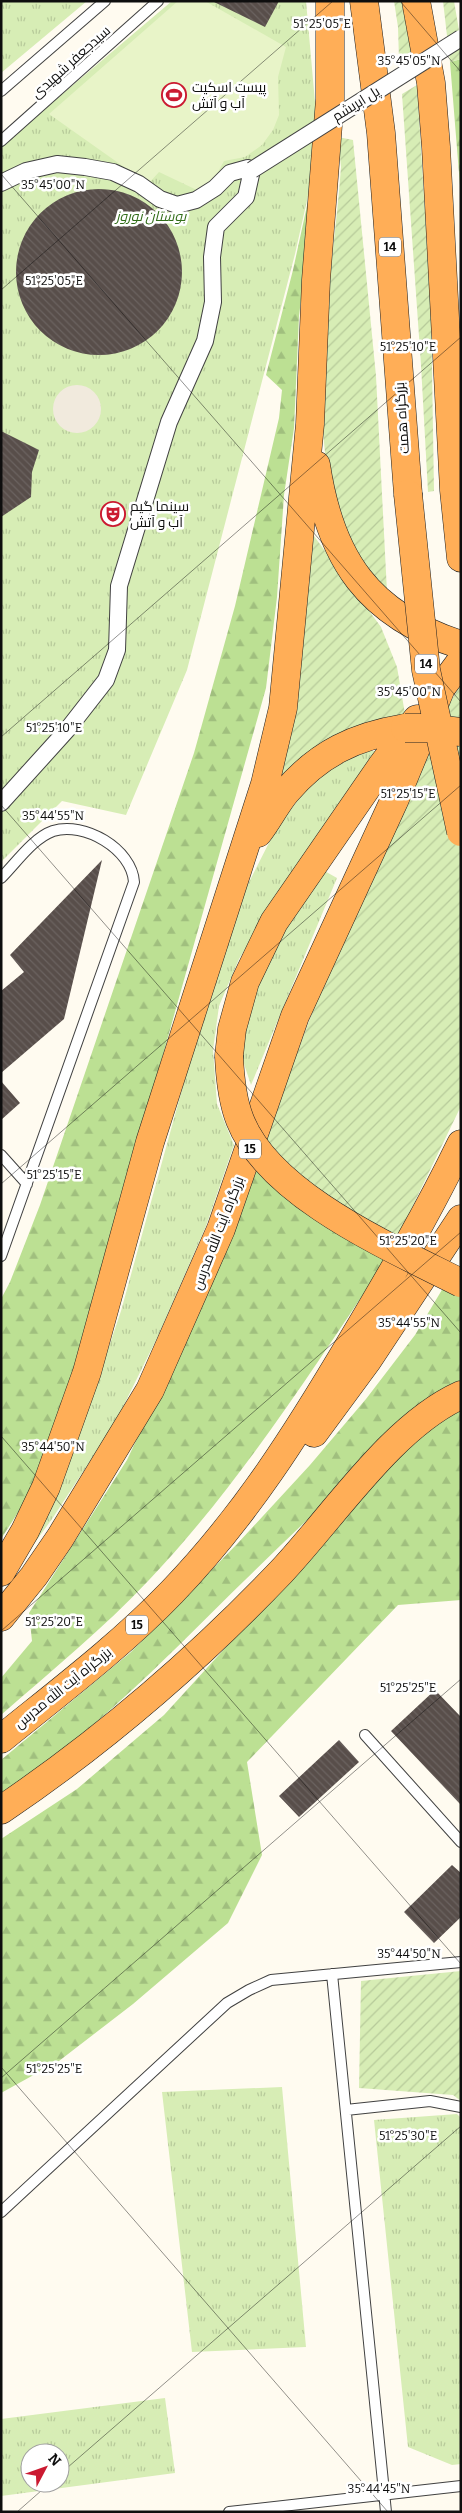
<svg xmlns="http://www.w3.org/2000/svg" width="462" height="2513" viewBox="0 0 462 2513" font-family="Bitter,Cairo,serif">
	<defs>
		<pattern id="grass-tufts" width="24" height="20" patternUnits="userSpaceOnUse" patternTransform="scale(1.25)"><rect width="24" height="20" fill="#d7edb5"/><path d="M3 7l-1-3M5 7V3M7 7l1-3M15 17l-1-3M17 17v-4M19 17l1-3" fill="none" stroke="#b7ca9a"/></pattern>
		<pattern id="forest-firs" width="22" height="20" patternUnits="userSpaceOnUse" patternTransform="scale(1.25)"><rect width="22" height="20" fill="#bce093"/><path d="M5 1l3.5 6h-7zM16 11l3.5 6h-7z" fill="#a0bf7e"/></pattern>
		<pattern id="garden-furrows" width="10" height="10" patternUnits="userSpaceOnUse" patternTransform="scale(1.25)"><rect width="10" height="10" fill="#d7edb5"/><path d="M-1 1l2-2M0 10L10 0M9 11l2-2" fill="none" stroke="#b7ca9a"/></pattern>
		<pattern id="building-back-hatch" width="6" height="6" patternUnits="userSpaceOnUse" patternTransform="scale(1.25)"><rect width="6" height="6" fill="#584e4a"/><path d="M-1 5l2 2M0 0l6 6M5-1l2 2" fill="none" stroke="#6b6360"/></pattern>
	</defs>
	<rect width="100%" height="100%" fill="#fffbf0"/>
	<path fill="url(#grass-tufts)" fill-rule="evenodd" d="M 1,1 L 87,1 L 1,73 Z
		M 172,1 L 306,1 L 319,147 L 295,254 L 187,670 L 126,815 L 62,801 L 1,862 L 1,146 Z
		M 369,751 L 377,751 L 277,897 L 239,959 L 219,1006 L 213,1050 L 217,1104 L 234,1145 L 206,1226 L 158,1336 L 115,1423 L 52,1519 L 20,1563 L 74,1450 L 121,1311 L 197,1035 L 247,886 L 277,827 L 314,780 L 339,763 Z
		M 321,869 L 337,878 L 251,1085 L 242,1058 L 248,997 L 261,964 Z
		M 282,2087 L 306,2347 L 192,2352 L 162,2092 Z
		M 457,2114 L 461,2118 L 461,2464 L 452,2465 L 408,2447 L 374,2120 Z
		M 165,2398 L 175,2473 L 1,2496 L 1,2419 ZM 30,2453 L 60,2453 L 60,2483 L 30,2483 Z"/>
	<path fill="url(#forest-firs)" d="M 461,59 L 461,198 L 450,62 Z
		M 320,146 L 299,316 L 294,428 L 284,495 L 277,597 L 266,688 L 139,1140 L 82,1361 L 33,1489 L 1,1539 L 1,1299 L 10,1282 L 40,1205 L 194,753 L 235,606 L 279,418 L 282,390 L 266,375 L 293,270 Z
		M 255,1164 L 387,1259 C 313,1368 241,1483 149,1580 C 105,1627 50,1672 1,1715 L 1,1678 L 32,1641 L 29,1613 L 127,1460 L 172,1364 Z
		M 446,1283 L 461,1291 L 461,1381 L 454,1384 C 384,1448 313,1513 245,1580 C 168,1655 93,1736 1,1793 L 1,1760 L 131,1652 L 238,1543 L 310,1465 L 366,1399 L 415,1335 Z
		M 461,1408 L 461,1600 L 398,1605 L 247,1762 L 262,1855 L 228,1923 L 133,2004 L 59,2061 L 1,2093 L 1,1839 L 77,1789 L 164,1715 L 416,1439 Z"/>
	<path fill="url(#garden-furrows)" d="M 394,1 L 407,1 L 415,49 L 399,60 L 398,27 Z
		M 443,1 L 454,1 L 461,42 L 461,59 L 450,62 Z
		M 417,85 L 431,309 L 434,491 L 428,492 L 421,365 L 402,94 Z
		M 338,137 L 353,140 L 376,376 L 387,592 C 373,576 356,561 348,542 C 299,432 333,284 341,167 Z
		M 314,536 L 381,627 L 397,667 L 405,714 L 366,724 L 275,786 Z
		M 461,684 L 461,1106 L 387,1259 C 335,1234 293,1207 255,1164 L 342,934 L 448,706 Z
		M 461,1971 L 461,2101 L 453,2095 L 359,2088 L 361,1981 Z"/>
	<path fill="#e8f4c8" d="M 178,1 L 205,1 L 286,47 L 278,77 L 279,115 L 273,130 L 262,145 L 245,157 L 224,161 L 212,183 L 201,192 L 159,172 L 148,184 L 49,114 Z"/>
	<path fill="#f1eadd" d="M53 409a24 24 0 1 1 48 0a24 24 0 1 1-48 0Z"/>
	<path fill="url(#building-back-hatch)" d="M 212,1 L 279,1 L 265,27 Z
		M16 272a83 83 0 1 1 166 0a83 83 0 1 1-166 0Z
		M 1,431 L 39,450 L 32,472 L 31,497 L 1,517 Z
		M 102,860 L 64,1019 L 1,1073 L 1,991 L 24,972 L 10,955 Z
		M 1,1081 L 20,1103 L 1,1120 Z
		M 435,1690 L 461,1717 L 461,1805 L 391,1731 Z
		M 339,1740 L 359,1762 L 299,1817 L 279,1796 Z
		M 452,1865 L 461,1873 L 461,1917 L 434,1943 L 404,1912 Z"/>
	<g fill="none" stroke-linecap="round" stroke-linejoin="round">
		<defs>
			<path id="service" d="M 1,91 L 105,1
				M 1,141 L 158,1
				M 1,878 C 16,863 33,838 53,831 C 84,821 132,849 134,882 L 1,1256
				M 1,1155 L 27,1184
				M 365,1735 L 461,1842
				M 332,1974 L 386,2512
				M 346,2110 L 430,2101 L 461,2107
				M 1,2212 L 227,2003 L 249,1990 L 271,1980 L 461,1962
				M 229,2512 L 461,2486"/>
			<path id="pedestrian" d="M 1,183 L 26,171 L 57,164 L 85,167 L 113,172 L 139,184 L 160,199 L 177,205 L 196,200 L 215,188 L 230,173 L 248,168 L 252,170 L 246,197 L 216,227 L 212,257 L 213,302 L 205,341 L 169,422 L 119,586 L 117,650 L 106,680 L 67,730 L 1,803"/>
			<path id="trunk" d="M 364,1 L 381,133 L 408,494
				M 416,1 L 431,83 L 436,147 L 454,490 L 461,558
				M 316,465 C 330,559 368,615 461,645
				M 258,833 C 268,820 276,804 286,792 C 319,753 356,736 405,728
				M 229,1056 L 232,1029 L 245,982 L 274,922 L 381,767 L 417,719
				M 314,1433 L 367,1361 L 461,1219
				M 1,1572 L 25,1531 L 46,1487 L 87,1372 L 150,1142 L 265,784 L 283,708 L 310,424 L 316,280 L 330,99 L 330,1
				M 1,1617 L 34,1576 L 60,1538 L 150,1390 L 221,1229 L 295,1016 L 394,801 L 441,688 L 461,661
				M 1,1739 C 59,1692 120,1646 172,1592 C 246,1515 298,1432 352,1341 C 390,1277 428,1212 461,1144
				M 1,1810 C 103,1741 196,1661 281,1572 C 333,1517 392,1426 461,1395"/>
		</defs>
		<use href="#service" stroke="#414141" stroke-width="12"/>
		<use href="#pedestrian" stroke="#414141" stroke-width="18"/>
		<use href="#trunk" stroke="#1f1f1f" stroke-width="29"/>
		<use href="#service" stroke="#fff" stroke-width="10"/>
		<use href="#pedestrian" stroke="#fff" stroke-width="16"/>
		<use href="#trunk" stroke="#ffae57" stroke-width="28"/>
		<defs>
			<path id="pedestrian-bridge" d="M 252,170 L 461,38"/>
			<path id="trunk-bridge" d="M 408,494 L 426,670 L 461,832
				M 405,728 L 428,728 L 461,732
				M 229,1056 C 230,1078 232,1100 240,1120 C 270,1196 392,1248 461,1283"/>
		</defs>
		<use href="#pedestrian-bridge" stroke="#414141" stroke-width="18" stroke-linecap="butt"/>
		<use href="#trunk-bridge" stroke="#1f1f1f" stroke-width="29" stroke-linecap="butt"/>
		<use href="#pedestrian-bridge" stroke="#fff" stroke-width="16"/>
		<use href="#trunk-bridge" stroke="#ffae57" stroke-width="28"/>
	</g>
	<path fill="none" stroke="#0e0e0e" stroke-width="1" stroke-opacity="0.45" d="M 400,1 L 461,72M 1,174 L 461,702M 1,290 L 333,1M 1,737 L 461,337M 1,805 L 461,1333M 1,1184 L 461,785M 1,1436 L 461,1964M 1,1631 L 461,1232M 1,2067 L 388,2512M 1,2078 L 461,1679M 60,2474 L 461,2126M 17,2512 L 50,2483"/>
	<defs>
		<symbol id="stadium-ring" viewBox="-11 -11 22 22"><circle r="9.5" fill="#fff" stroke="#cb1a31" stroke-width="1.5"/><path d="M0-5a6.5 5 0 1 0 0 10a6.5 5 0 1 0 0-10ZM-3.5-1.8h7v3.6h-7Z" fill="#cb1a31"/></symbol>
		<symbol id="theatre-ring" viewBox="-11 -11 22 22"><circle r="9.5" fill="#fff" stroke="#cb1a31" stroke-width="1.5"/><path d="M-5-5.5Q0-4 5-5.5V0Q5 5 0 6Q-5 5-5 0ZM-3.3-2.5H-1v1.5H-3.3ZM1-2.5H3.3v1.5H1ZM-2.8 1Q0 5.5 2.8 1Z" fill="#cb1a31"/></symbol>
	</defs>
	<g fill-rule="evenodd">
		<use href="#stadium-ring" x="160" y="81" width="28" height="28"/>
		<use href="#theatre-ring" x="99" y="500" width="28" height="28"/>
	</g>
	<g text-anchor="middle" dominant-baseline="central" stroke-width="5" stroke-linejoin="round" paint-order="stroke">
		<g fill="#fff" stroke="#565656" stroke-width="1">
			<rect x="379" y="237.5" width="22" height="19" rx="4"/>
			<rect x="415" y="654.5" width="22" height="19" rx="4"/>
			<rect x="239" y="1139.5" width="22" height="19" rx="4"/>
			<rect x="126" y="1615.5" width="22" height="19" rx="4"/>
		</g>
		<g font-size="12" font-weight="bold" fill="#0e0e0e">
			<text x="390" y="247">14</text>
			<text x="426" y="664">14</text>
			<text x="250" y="1149">15</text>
			<text x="137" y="1625">15</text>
		</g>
		<g font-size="14" fill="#0e0e0e" stroke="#fff">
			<text transform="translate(71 62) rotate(-42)">سیدجعفر شهیدی</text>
			<text transform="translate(356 104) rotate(-32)">پل ابریشم</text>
			<text transform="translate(402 418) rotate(-94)">بزرگراه همت</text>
			<text transform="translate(218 1233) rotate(-69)">بزرگراه آیت الله مدرس</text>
			<text transform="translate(63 1688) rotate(-39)">بزرگراه آیت الله مدرس</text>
		</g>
		<g font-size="14" fill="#0e0e0e" stroke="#fff" text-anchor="start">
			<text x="192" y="87">پیست اسکیت<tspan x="192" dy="16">آب و آتش</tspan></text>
			<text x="130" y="506">سینما گیم<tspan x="130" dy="16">آب و آتش</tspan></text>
		</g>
		<g font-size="14" font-style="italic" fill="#316d18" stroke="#fff">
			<text x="151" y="216">بوستان نوروز</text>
		</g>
	</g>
	<g font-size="12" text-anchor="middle" fill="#0e0e0e" stroke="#fff" stroke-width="5" stroke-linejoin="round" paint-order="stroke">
		<text x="322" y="28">51°25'05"E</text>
		<text x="409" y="65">35°45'05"N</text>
		<text x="53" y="189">35°45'00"N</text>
		<text x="54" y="285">51°25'05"E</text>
		<text x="408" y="351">51°25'10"E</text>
		<text x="409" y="696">35°45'00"N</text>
		<text x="54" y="732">51°25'10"E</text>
		<text x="408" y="798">51°25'15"E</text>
		<text x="53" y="820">35°44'55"N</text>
		<text x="54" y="1179">51°25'15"E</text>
		<text x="408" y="1245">51°25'20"E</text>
		<text x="409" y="1327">35°44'55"N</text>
		<text x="53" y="1451">35°44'50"N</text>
		<text x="54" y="1626">51°25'20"E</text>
		<text x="408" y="1692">51°25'25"E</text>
		<text x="409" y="1958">35°44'50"N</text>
		<text x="54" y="2073">51°25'25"E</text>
		<text x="408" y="2140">51°25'30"E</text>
		<text x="379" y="2493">35°44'45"N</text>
	</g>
	<rect width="462" height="2513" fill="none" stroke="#0e0e0e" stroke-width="5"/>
	<g transform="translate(45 2468) rotate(49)"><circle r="24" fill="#ffffff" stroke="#9f9f9f"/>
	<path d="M0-4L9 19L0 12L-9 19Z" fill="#cb1a31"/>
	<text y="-8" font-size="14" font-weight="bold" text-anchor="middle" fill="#0e0e0e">N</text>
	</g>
</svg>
